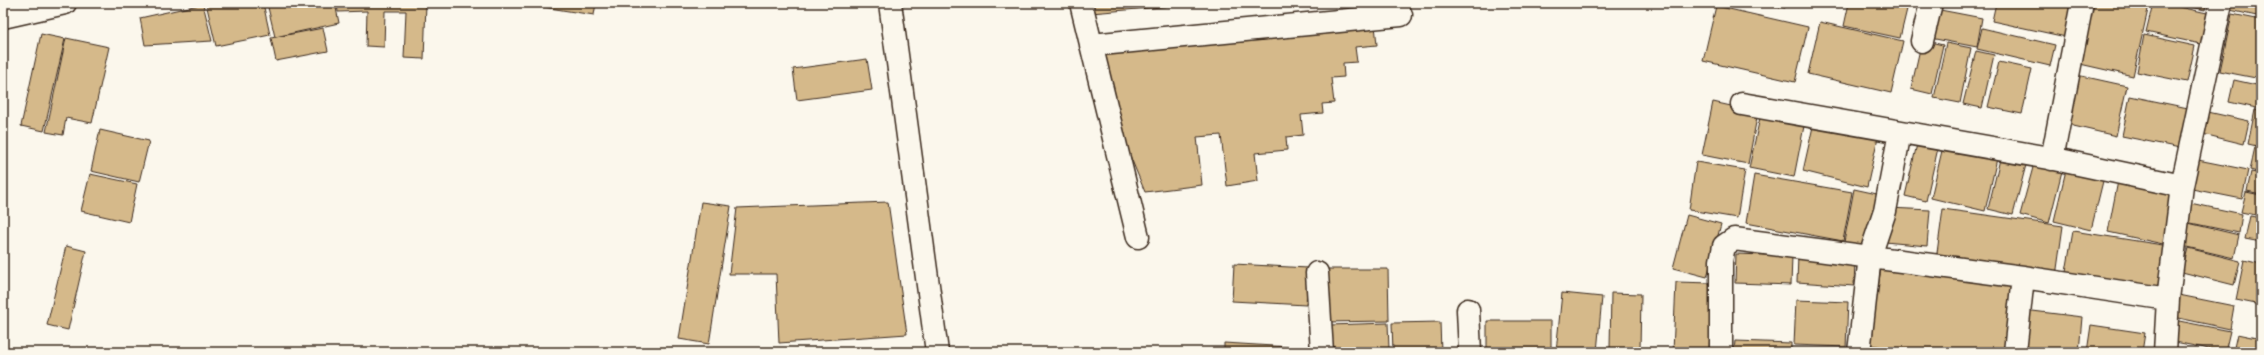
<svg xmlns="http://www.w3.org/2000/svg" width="2264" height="355" viewBox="0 0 2264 355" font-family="Mynerve,sans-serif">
	<rect width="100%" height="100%" fill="#fbf7ec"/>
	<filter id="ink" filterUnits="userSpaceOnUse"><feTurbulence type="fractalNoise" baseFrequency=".025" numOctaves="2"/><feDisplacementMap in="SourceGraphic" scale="8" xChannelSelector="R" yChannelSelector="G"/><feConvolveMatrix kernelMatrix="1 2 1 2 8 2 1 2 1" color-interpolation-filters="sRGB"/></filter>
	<g filter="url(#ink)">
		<path fill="#d5b98a" stroke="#3b2a1e" d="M 206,3 L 263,3 L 270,35 L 216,46 Z
			M 267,3 L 335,3 L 339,23 L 275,37 Z
			M 337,3 L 426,3 L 424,59 L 404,58 L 406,11 L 385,11 L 384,47 L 366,46 L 367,11 L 338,12 Z
			M 543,3 L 596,3 L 594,15 L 543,7 Z
			M 1090,3 L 1209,3 L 1091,13 Z
			M 1758,3 L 1786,3 L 1785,8 Z
			M 1849,3 L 1883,3 L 1907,9 L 1900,38 L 1844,26 Z
			M 1996,3 L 2074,3 L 2066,37 L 1992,21 Z
			M 2093,3 L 2149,5 L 2133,76 L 2080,64 Z
			M 2153,3 L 2162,3 L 2207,13 L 2201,44 L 2146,32 Z
			M 2173,3 L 2206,3 L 2205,10 Z
			M 2231,3 L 2261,3 L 2261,17 L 2230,10 Z
			M 203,4 L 212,41 L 145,45 L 140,18 Z
			M 1716,6 L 1808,27 L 1795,82 L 1703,61 Z
			M 1930,8 L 1982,18 L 1977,47 L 1925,37 Z
			M 2232,14 L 2261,20 L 2261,79 L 2220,71 Z
			M 1820,22 L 1903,41 L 1891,93 L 1808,74 Z
			M 1375,25 L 1377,45 L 1355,47 L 1357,62 L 1343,63 L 1344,77 L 1331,78 L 1334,103 L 1322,104 L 1323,113 L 1301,115 L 1303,135 L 1286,137 L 1287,150 L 1255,153 L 1258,181 L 1227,186 L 1221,135 L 1197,137 L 1202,185 L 1145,192 L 1119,129 L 1104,53 Z
			M 323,28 L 328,51 L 276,61 L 271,38 Z
			M 1982,28 L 2055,45 L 2050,66 L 1977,49 Z
			M 41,34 L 65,39 L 44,131 L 21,126 Z
			M 2144,35 L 2195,46 L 2187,82 L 2137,72 Z
			M 66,38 L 109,47 L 92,123 L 66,118 L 63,135 L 46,132 Z
			M 1922,40 L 1943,45 L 1932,94 L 1911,89 Z
			M 1946,43 L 1971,48 L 1960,103 L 1934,98 Z
			M 1976,51 L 1994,55 L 1982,108 L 1963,104 Z
			M 867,59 L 872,90 L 797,100 L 793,69 Z
			M 1999,62 L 2032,69 L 2022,114 L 1988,107 Z
			M 2077,75 L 2127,86 L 2116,136 L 2065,124 Z
			M 2234,80 L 2261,86 L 2261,109 L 2229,102 Z
			M 2130,96 L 2188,108 L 2180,148 L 2122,136 Z
			M 1713,102 L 1758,112 L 1748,164 L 1702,155 Z
			M 2255,110 L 2261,111 L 2261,147 L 2248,144 Z
			M 2208,112 L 2249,121 L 2244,144 L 2203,134 Z
			M 1761,113 L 1805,121 L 1794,177 L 1749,168 Z
			M 1814,122 L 1878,137 L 1867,187 L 1803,171 Z
			M 100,130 L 149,141 L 139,182 L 91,171 Z
			M 1944,142 L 1998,154 L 1985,211 L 1931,198 Z
			M 1917,144 L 1938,148 L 1926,201 L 1905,196 Z
			M 2255,147 L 2261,148 L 2261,173 L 2250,170 Z
			M 2001,155 L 2027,161 L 2013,215 L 1988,209 Z
			M 2193,159 L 2248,170 L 2242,199 L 2187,188 Z
			M 2035,160 L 2063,167 L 2049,223 L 2020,215 Z
			M 1696,162 L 1745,170 L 1737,218 L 1689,210 Z
			M 2066,170 L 2104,177 L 2091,230 L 2054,221 Z
			M 2251,172 L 2261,174 L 2261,194 L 2247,191 Z
			M 90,174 L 137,184 L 129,222 L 81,211 Z
			M 1754,175 L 1852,192 L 1843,241 L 1746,223 Z
			M 2118,181 L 2173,193 L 2163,244 L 2108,232 Z
			M 1854,189 L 1877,194 L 1867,247 L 1844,242 Z
			M 2246,192 L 2261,195 L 2261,216 L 2241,212 Z
			M 701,202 L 731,206 L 709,344 L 679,339 Z
			M 888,202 L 907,334 L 779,343 L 776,274 L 729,274 L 737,208 Z
			M 2190,203 L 2242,214 L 2239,233 L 2186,222 Z
			M 1889,208 L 1930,210 L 1927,246 L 1885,242 Z
			M 1943,209 L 2063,226 L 2056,276 L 1936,260 Z
			M 1687,215 L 1721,224 L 1707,277 L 1673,268 Z
			M 2250,216 L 2261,218 L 2261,242 L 2245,239 Z
			M 2184,222 L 2239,235 L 2234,258 L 2178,245 Z
			M 2073,231 L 2169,246 L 2162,294 L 2065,278 Z
			M 66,246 L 86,251 L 68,330 L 47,325 Z
			M 2188,248 L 2240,261 L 2234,285 L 2182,272 Z
			M 1736,254 L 1792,256 L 1791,285 L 1735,283 Z
			M 1798,256 L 1855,260 L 1854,286 L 1797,282 Z
			M 2244,260 L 2261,264 L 2261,305 L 2236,300 Z
			M 1234,264 L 1308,268 L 1306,305 L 1232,301 Z
			M 1881,267 L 2017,287 L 2008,352 L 1918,352 L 1870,345 Z
			M 1325,269 L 1388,269 L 1389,321 L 1326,322 Z
			M 1676,282 L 1712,283 L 1709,352 L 1673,352 Z
			M 1562,293 L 1602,297 L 1597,352 L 1556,352 Z
			M 1611,293 L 1641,294 L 1640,350 L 1610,349 Z
			M 2179,295 L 2234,306 L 2230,329 L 2174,317 Z
			M 1796,300 L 1848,302 L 1846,347 L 1794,345 Z
			M 2024,310 L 2082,317 L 2079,352 L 2020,352 Z
			M 2174,320 L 2230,331 L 2225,352 L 2170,341 Z
			M 1487,321 L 1551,321 L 1551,352 L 1487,352 Z
			M 1440,322 L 1441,352 L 1393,352 L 1392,323 Z
			M 1388,323 L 1389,349 L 1331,350 L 1330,325 Z
			M 2091,325 L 2145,333 L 2142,352 L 2087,352 Z
			M 2237,334 L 2261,339 L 2261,352 L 2233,352 Z
			M 1735,341 L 1791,343 L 1791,352 L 1734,352 Z
			M 1224,343 L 1306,348 L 1305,352 L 1224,352 Z
			M 1388,350 L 1388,352 L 1331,352 Z"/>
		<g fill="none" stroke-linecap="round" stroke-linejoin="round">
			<defs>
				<path id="minor" d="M 890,3 L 937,352
					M 1081,3 L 1138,237
					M 1922,41 L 1931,3
					M 1091,45 L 1401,15
					M 1742,104 L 2055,159 L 2182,186
					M 2052,159 L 2082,3
					M 1317,273 L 1322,352
					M 1468,310 L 1470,352
					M 1721,352 L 1721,261 L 1724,246 L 1734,239 L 2023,277 L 2168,299
					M 1859,352 L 1870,256 L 1885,211 L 1900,132
					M 2015,352 L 2023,277
					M 2165,352 L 2168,299 L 2182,186 L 2221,3"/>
				<path id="secondary" d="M 3,17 L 65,3"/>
			</defs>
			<use href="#minor" stroke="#3b2a1e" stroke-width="25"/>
			<use href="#secondary" stroke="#3b2a1e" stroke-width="25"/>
			<use href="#minor" stroke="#fbf7ec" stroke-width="22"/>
			<use href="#secondary" stroke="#fbf7ec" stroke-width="22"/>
		</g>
	</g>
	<rect width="2264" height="355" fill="none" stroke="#fbf7ec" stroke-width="16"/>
	<rect x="8" y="8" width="2248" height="339" fill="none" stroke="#3b2a1e" stroke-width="1.5" filter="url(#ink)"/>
</svg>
